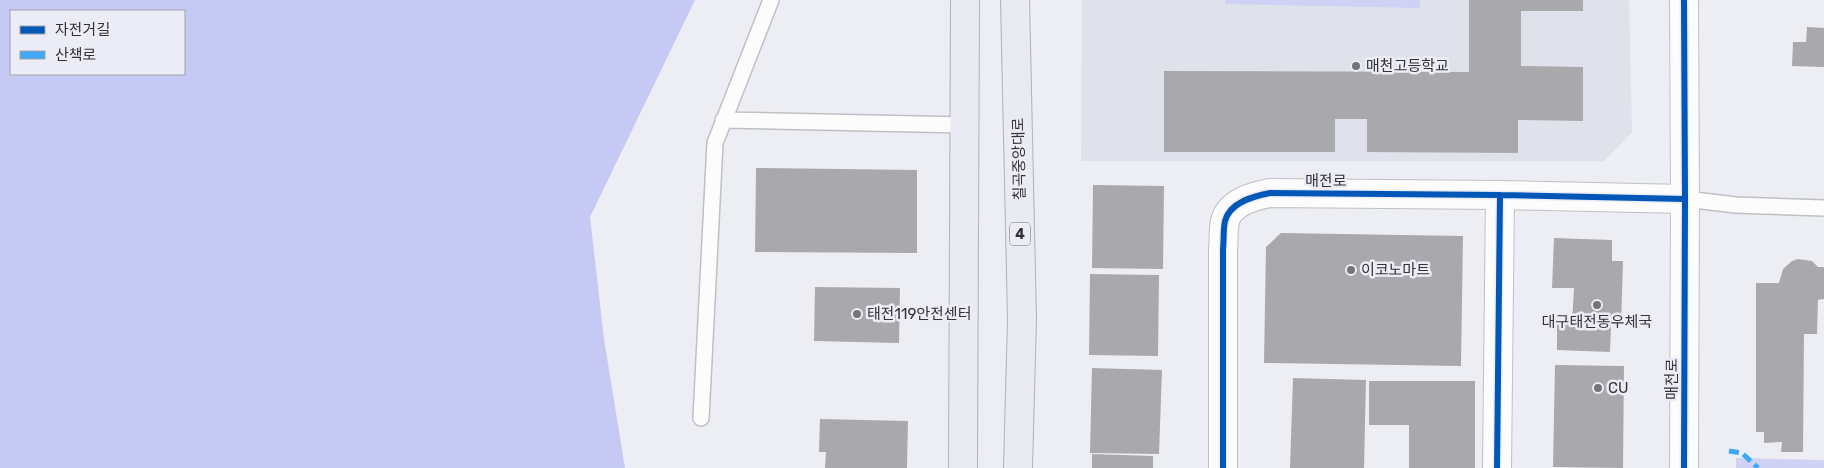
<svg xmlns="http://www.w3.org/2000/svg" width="1824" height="468" viewBox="0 0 1824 468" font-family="Rubik,'Noto Sans KR',sans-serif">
	<rect width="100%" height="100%" fill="#edeef3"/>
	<path fill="#dfe1eb" d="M 1082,0 L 1629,0 L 1632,132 L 1604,161 L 1081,161 Z"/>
	<path fill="#cfd2f4" d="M 1225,0 L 1420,0 L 1420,8 L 1225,4 Z
		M 1736,458 L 1824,460 L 1824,468 L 1736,468 Z"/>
	<path fill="#c6c9f4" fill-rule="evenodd" d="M 0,0 L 695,0 L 590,217 L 604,339 L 625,468 L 0,468 ZM 11,11 L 184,11 L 184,74 L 11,74 Z"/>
	<path fill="#a9a9ad" d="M 1469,0 L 1583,0 L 1583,11 L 1521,11 L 1521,66 L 1583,67 L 1583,121 L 1518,120 L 1518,153 L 1367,152 L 1367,119 L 1335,119 L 1335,152 L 1164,152 L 1164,71 L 1469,72 Z
		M 1807,27 L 1824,28 L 1824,67 L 1792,66 L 1793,42 L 1806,42 Z
		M 756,168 L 917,170 L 917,253 L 755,252 Z
		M 1093,185 L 1164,186 L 1163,269 L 1092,268 Z
		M 1281,233 L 1463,236 L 1461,366 L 1264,363 L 1266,247 Z
		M 1554,238 L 1612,240 L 1612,261 L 1623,261 L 1621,326 L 1611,326 L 1610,352 L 1557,350 L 1557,322 L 1572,323 L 1574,288 L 1552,288 Z
		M 1798,259 L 1812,261 L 1818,267 L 1824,267 L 1824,299 L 1818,300 L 1817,334 L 1804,334 L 1803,452 L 1781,452 L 1782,442 L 1764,443 L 1764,432 L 1756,432 L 1756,283 L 1779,283 L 1783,269 L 1792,261 Z
		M 1090,274 L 1159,275 L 1158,356 L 1089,355 Z
		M 815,287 L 900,288 L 899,343 L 814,341 Z
		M 1555,365 L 1624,366 L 1623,468 L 1553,467 Z
		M 1092,368 L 1162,370 L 1159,454 L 1090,453 Z
		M 1293,378 L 1366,380 L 1364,468 L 1290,468 Z
		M 1369,381 L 1475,381 L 1475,468 L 1409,468 L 1409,425 L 1369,425 Z
		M 820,419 L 908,421 L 907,468 L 825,468 L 826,452 L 819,452 Z
		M 1092,454 L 1153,456 L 1153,468 L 1092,468 Z"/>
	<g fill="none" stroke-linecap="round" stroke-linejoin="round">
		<defs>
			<path id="lane" d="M 723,120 L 965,125
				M 1685,199 L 1736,205 L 1824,208
				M 701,418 L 715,143 L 771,0"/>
			<path id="street" d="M 1684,0 L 1685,199 L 1684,468
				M 1223,468 L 1223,249 C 1224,240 1223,230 1225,221 C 1230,202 1254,196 1270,193 L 1500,195 L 1685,199
				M 1497,468 L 1500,195"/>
			<path id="primary" d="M 1015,0 L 1022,319 L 1018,468
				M 963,468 L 965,0"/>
		</defs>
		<use href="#lane" stroke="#bfc0c4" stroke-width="18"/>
		<use href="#street" stroke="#bfc0c4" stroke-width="30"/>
		<use href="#primary" stroke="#b0b0bf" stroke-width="30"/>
		<use href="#lane" stroke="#fcfcfd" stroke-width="15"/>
		<use href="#street" stroke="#fcfcfd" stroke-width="28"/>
		<use href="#primary" stroke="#eaebf2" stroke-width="28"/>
		<path stroke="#3fa9f5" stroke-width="5" stroke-dasharray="10 5" stroke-linecap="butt" d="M 1729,451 L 1742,453 L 1758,468"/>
		<defs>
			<path id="cycleway" d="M 1684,0 L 1685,199 L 1684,468
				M 1223,468 L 1223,249 C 1224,240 1223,230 1225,221 C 1230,202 1254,196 1270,193 L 1500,195 L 1685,199
				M 1497,468 L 1500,195"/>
		</defs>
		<use href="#cycleway" stroke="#ebecf5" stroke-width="9"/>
		<use href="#cycleway" stroke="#0057b8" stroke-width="6"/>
	</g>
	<g fill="#747479" stroke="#ebecf5" stroke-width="2">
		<circle cx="1356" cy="66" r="5"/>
		<circle cx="1351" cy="270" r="5"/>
		<circle cx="1597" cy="305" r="5"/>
		<circle cx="857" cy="314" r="5"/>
		<circle cx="1598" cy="388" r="5"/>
	</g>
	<g text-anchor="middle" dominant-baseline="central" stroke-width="5" stroke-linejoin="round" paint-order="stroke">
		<rect fill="#ebecf5" stroke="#6a6a70" stroke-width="1" x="1010" y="222.5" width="20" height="23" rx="4"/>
		<g font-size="14" font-weight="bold" fill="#333337">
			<text x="1020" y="234">4</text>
		</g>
		<g font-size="15" fill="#333337" stroke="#ebecf5" text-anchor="start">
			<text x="1366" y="66">매천고등학교</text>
			<text x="1361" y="270">이코노마트</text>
			<text x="867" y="314">태전119안전센터</text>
			<text x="1597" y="322" text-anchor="middle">대구태전동우체국</text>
			<text x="1608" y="388">CU</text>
		</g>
		<g font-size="15" fill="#333337" stroke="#ebecf5">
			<text transform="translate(1019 159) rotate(-91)">칠곡중앙대로</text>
			<text x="1326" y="181">매전로</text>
			<text transform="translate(1672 379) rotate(-90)">매전로</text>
		</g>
	</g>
	<rect x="10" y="10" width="175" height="65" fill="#ebecf5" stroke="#a1a2a9"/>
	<rect x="20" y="26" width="25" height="8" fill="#0057b8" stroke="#a1a2a9"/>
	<text x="55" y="35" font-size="15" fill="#333337">자전거길</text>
	<rect x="20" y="51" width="25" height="8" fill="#3fa9f5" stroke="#a1a2a9"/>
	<text x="55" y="60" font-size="15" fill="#333337">산책로</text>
</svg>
